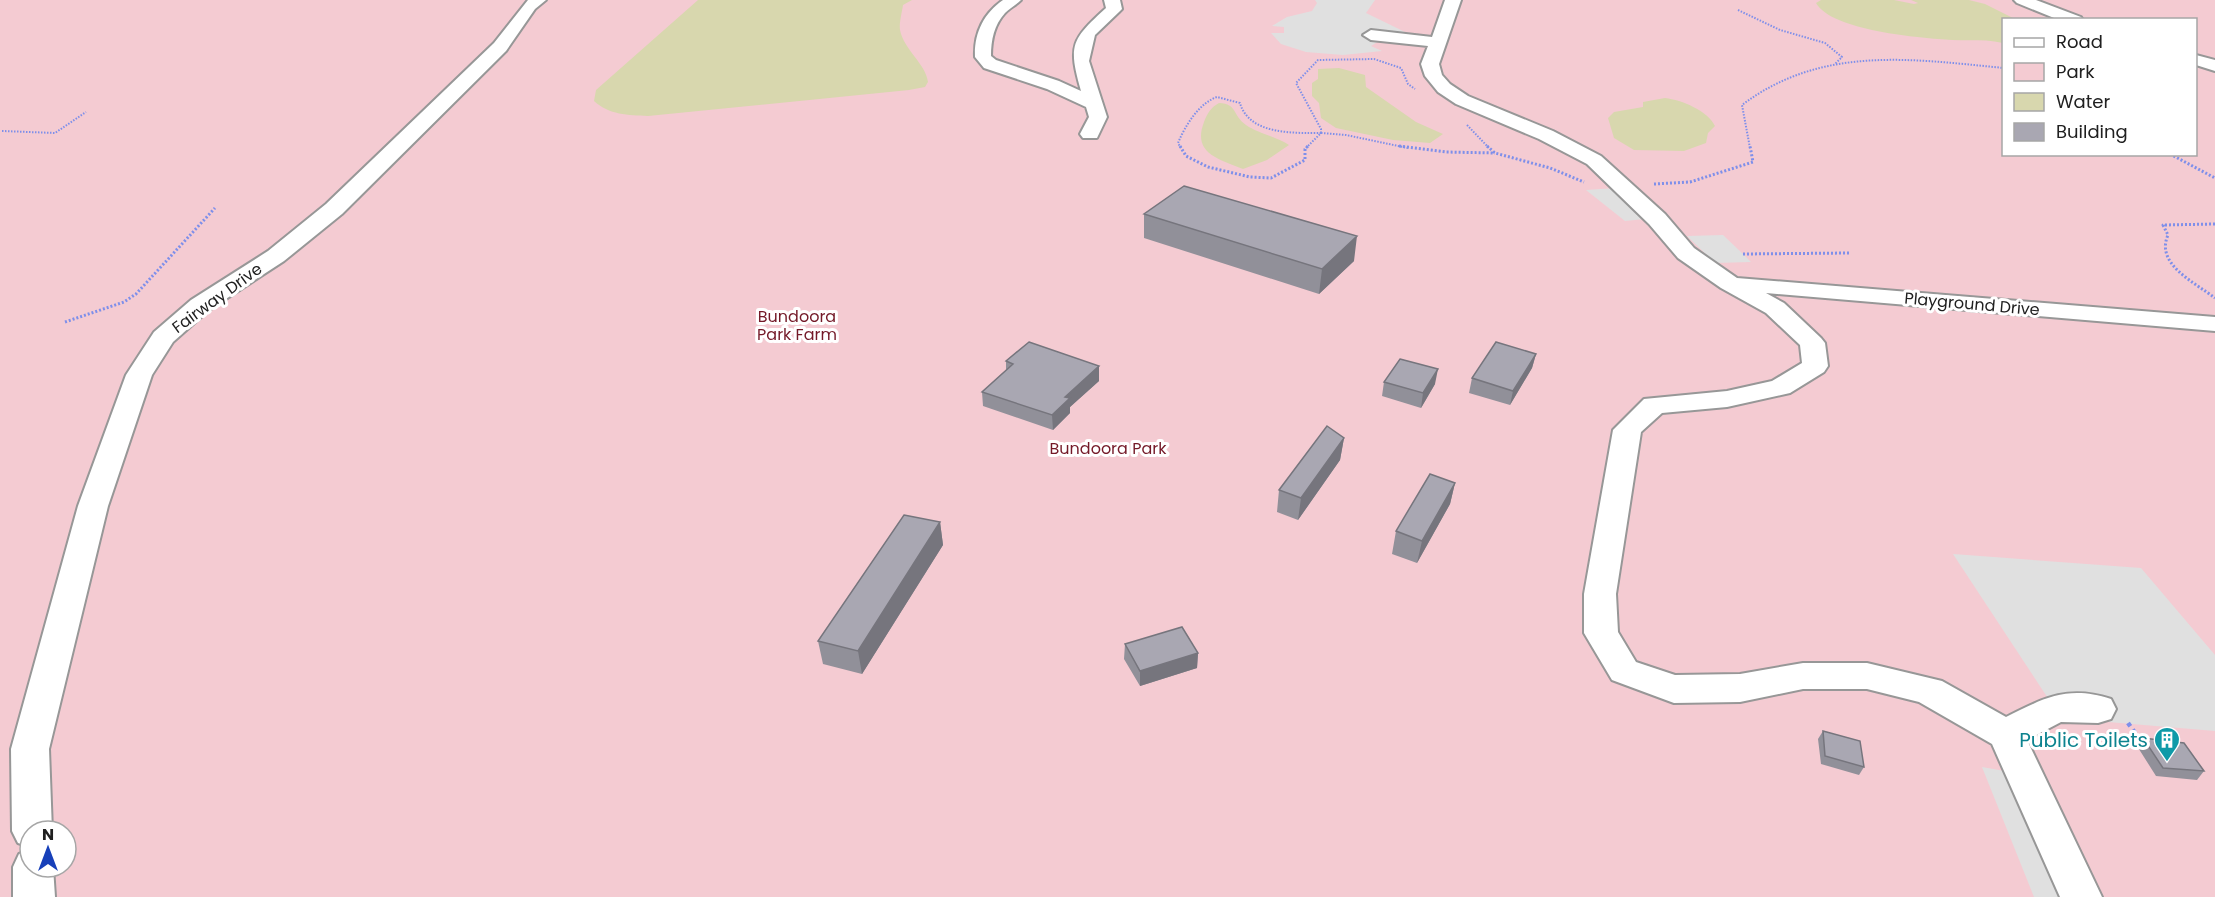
<svg xmlns="http://www.w3.org/2000/svg" width="2215" height="897" viewBox="0 0 2215 897" font-family="Poppins,sans-serif">
	<rect width="100%" height="100%" fill="#ebe8f0"/>
	<path fill="#f4cbd2" fill-rule="evenodd" d="M 0,0 L 2215,0 L 2215,897 L 0,897 ZM 2004,20 L 2196,20 L 2196,154 L 2004,154 ZM 30,831 L 66,831 L 66,867 L 30,867 Z"/>
	<path fill="#e0e0e0" d="M 1315,0 L 1375,0 L 1366,13 L 1405,32 L 1389,35 L 1371,46 L 1382,51 L 1343,55 L 1306,52 L 1281,44 L 1271,33 L 1284,33 L 1284,27 L 1272,26 L 1287,17 L 1312,11 L 1317,3 Z
		M 1616,188 L 1645,219 L 1625,221 L 1586,190 Z
		M 1723,235 L 1743,254 L 1751,262 L 1715,263 L 1687,236 Z
		M 1953,554 L 2141,568 L 2215,655 L 2215,731 L 2061,718 Z
		M 1982,767 L 2016,773 L 2068,897 L 2034,897 Z"/>
	<path fill="#d8d7ae" d="M 698,0 L 912,0 L 903,5 C 902,12 899,23 900,30 C 904,50 926,64 928,82 L 925,87 L 909,90 L 648,116 C 628,115 609,115 594,101 L 596,90 Z
		M 1821,0 L 1894,0 L 1914,4 L 1918,3 L 1911,0 L 1969,0 L 1985,4 L 2015,19 L 2004,20 L 2003,43 C 1986,39 1970,41 1952,40 C 1921,38 1832,31 1816,3 Z
		M 1339,68 L 1365,75 L 1366,87 L 1416,122 L 1443,134 L 1430,143 L 1393,140 L 1336,128 L 1321,118 L 1319,103 L 1312,96 L 1312,83 L 1318,79 L 1318,69 Z
		M 1665,98 C 1682,100 1708,111 1715,126 L 1708,133 L 1706,143 L 1684,151 L 1634,150 L 1614,138 L 1608,118 L 1614,112 L 1643,107 L 1643,102 Z
		M 1219,103 C 1238,104 1232,115 1246,125 C 1259,134 1276,136 1289,145 L 1267,160 L 1243,169 C 1218,159 1192,153 1204,122 C 1207,114 1211,107 1219,103 Z"/>
	<g fill="none" stroke-linecap="round" stroke-linejoin="round">
		<defs>
			<path id="minor" d="M 528,0 L 546,0 L 535,9 L 506,51 L 342,214 L 284,261 L 209,310 L 173,342 L 152,375 L 108,506 L 49,749 L 52,831 L 30,831 L 30,847 L 18,843 L 12,831 L 11,749 L 78,506 L 126,375 L 154,332 L 191,300 L 268,251 L 326,204 L 494,43 Z
				M 1003,0 L 1021,0 C 1016,5 1010,8 1005,13 C 994,25 991,40 991,56 L 996,60 L 1059,81 L 1081,91 C 1068,45 1071,40 1106,8 L 1104,0 L 1120,0 L 1122,9 L 1119,12 L 1095,35 L 1089,61 L 1107,117 L 1097,138 L 1083,138 L 1080,134 L 1089,117 L 1086,107 L 1047,89 L 984,68 L 975,57 C 974,34 983,14 1003,0 Z
				M 1445,0 L 1461,0 L 1439,64 L 1442,75 L 1450,84 L 1468,96 L 1553,131 L 1601,156 L 1665,214 L 1694,248 L 1737,278 L 2215,317 L 2215,331 L 1766,293 L 1784,303 L 1821,338 L 1825,343 L 1828,366 L 1824,372 L 1790,393 L 1727,407 L 1662,413 L 1641,432 L 1616,594 L 1618,632 L 1636,662 L 1675,675 L 1740,674 L 1803,663 L 1867,663 L 1942,681 L 2006,717 C 2044,698 2068,685 2111,699 L 2116,709 L 2111,719 L 2098,723 L 2061,722 L 2027,740 L 2102,897 L 2060,897 L 1992,744 L 1919,702 L 1867,689 L 1803,689 L 1740,702 L 1674,703 L 1612,680 L 1584,633 L 1584,594 L 1613,430 L 1644,399 L 1727,391 L 1772,381 L 1802,363 L 1800,345 L 1766,313 L 1721,288 L 1678,258 L 1649,224 L 1587,164 L 1539,139 L 1456,104 L 1438,92 L 1425,76 L 1421,64 L 1428,46 L 1371,40 L 1363,35 L 1371,30 L 1432,37 Z
				M 2014,0 L 2036,0 L 2081,17 L 2083,20 L 2059,20 L 2017,3 Z
				M 2196,55 L 2215,60 L 2215,71 L 2196,65 Z
				M 30,850 L 30,867 L 53,867 L 55,897 L 13,897 L 13,867 L 19,854 Z"/>
		</defs>
		<use href="#minor" stroke="#979797" stroke-width="4"/>
		<path stroke="#7e8fea" stroke-width="2" stroke-dasharray="1.5 1.5" stroke-linecap="butt" d="M 1738,10 L 1780,30 L 1825,43 L 1842,57 L 1835,64
			M 1467,125 L 1489,148
			M 2,131 L 55,133 L 86,112
			M 1321,133 L 1346,135 L 1408,148
			M 1321,133 L 1321,129 L 1296,83 L 1318,60 L 1374,59 L 1401,68 L 1408,84 L 1415,89
			M 1181,148 L 1178,143 C 1185,126 1199,103 1217,97 L 1240,103 C 1249,135 1294,133 1321,133
			M 1306,148 L 1321,133
			M 1750,148 L 1742,105 C 1822,45 1911,59 2004,68"/>
		<path stroke="#7e8fea" stroke-width="3" stroke-dasharray="2 2" stroke-linecap="butt" d="M 1180,146 L 1186,156 L 1208,167 L 1250,177 L 1271,178 L 1305,160 L 1305,149 L 1308,146
			M 1399,146 L 1446,152 L 1495,153
			M 1487,146 L 1495,153 L 1550,168 L 1584,182
			M 2170,154 L 2215,178
			M 1654,184 L 1690,182 L 1753,162 L 1750,146
			M 2215,224 L 2163,225 L 2168,235 C 2155,264 2194,282 2215,298
			M 1743,254 L 1849,253
			M 65,322 L 124,302 L 136,294 L 215,208"/>
		<path stroke="#7e8fea" stroke-width="4.5" stroke-dasharray="4 4" stroke-linecap="butt" d="M 2128,723 L 2143,744"/>
		<use href="#minor" fill="#fff" fill-rule="evenodd"/>
	</g>
	<path fill="#919099" d="M 1144,214 L 1354,261 L 1319,294 L 1144,238 Z
		M 1536,354 L 1532,368 L 1510,405 L 1469,393 L 1472,378 Z
		M 1006,361 L 1099,366 L 1099,381 L 1070,407 L 1070,413 L 1053,430 L 983,406 L 982,392 L 1006,370 Z
		M 1384,382 L 1435,384 L 1421,408 L 1382,396 Z
		M 1344,438 L 1340,460 L 1298,520 L 1277,512 L 1279,490 Z
		M 1455,483 L 1450,504 L 1417,563 L 1392,554 L 1396,531 Z
		M 940,522 L 943,545 L 862,674 L 823,664 L 818,641 Z
		M 1125,644 L 1198,653 L 1197,668 L 1140,686 L 1124,659 Z
		M 1823,731 L 1864,767 L 1859,775 L 1821,764 L 1818,739 Z
		M 2143,738 L 2204,771 L 2197,780 L 2156,776 L 2137,746 Z"/>
	<path fill="#76757d" d="M 1357,236 L 1354,261 L 1319,294 L 1322,269 Z
		M 1536,354 L 1532,368 L 1510,405 L 1513,391 Z
		M 1099,366 L 1099,381 L 1070,407 L 1070,413 L 1053,430 L 1052,415 L 1065,397 Z
		M 1438,369 L 1435,384 L 1421,408 L 1423,393 Z
		M 1344,438 L 1340,460 L 1298,520 L 1301,498 Z
		M 1455,483 L 1450,504 L 1417,563 L 1422,541 Z
		M 940,522 L 943,545 L 862,674 L 858,651 Z
		M 1198,653 L 1197,668 L 1140,686 L 1140,671 Z"/>
	<path fill="#a9a7b2" stroke="#76757d" stroke-width="1.5" d="M 1184,186 L 1357,236 L 1322,269 L 1144,214 Z
		M 1029,342 L 1099,366 L 1065,397 L 1070,398 L 1052,415 L 982,392 L 1013,364 L 1006,361 Z
		M 1496,342 L 1536,354 L 1513,391 L 1472,378 Z
		M 1400,359 L 1438,369 L 1423,393 L 1384,382 Z
		M 1327,426 L 1344,438 L 1301,498 L 1279,490 Z
		M 1430,474 L 1455,483 L 1422,541 L 1396,531 Z
		M 904,515 L 940,522 L 858,651 L 818,641 Z
		M 1182,627 L 1198,653 L 1140,671 L 1125,644 Z
		M 1823,731 L 1860,741 L 1864,767 L 1825,756 Z
		M 2143,738 L 2184,743 L 2204,771 L 2163,768 Z"/>
	<defs>
		<symbol id="building-pin" viewBox="-11 -11 22 30"><path d="M0 17L-7.5 6A9.5 9.5 0 1 1 7.5 6Z" fill="#0f9aa8" stroke="#fff"/><path d="M-4-6H4V6H1V3H-1V6H-4ZM-2.5-4.3h1.7v1.8h-1.7ZM.8-4.3h1.7v1.8H.8ZM-2.5-1h1.7V.8h-1.7ZM.8-1h1.7V.8H.8Z" fill="#fff"/></symbol>
	</defs>
	<g fill-rule="evenodd">
		<use href="#building-pin" x="2152" y="725" width="30" height="40"/>
	</g>
	<g text-anchor="middle" dominant-baseline="central" stroke-width="6" stroke-linejoin="round" paint-order="stroke">
		<g font-size="16" fill="#202020" stroke="#fff">
			<text transform="translate(217 298) rotate(-36)">Fairway Drive</text>
			<text transform="translate(1972 304) rotate(5)">Playground Drive</text>
		</g>
		<g font-size="16" fill="#741928" stroke="#fff">
			<text x="797" y="316">Bundoora<tspan x="797" dy="18">Park Farm</tspan></text>
			<text x="1108" y="448">Bundoora Park</text>
		</g>
		<g font-size="20" fill="#0d838f" stroke="#fff" text-anchor="end">
			<text x="2148" y="740">Public Toilets</text>
		</g>
	</g>
	<rect x="2002" y="18" width="195" height="138" fill="#ffffff" stroke="#a6a6a6" stroke-width="1.5"/>
	<rect x="2014" y="38" width="30" height="9" fill="#ffffff" stroke="#a6a6a6" stroke-width="1.5"/>
	<text x="2056" y="48" font-size="18" fill="#202020">Road</text>
	<rect x="2014" y="63" width="30" height="18" fill="#f4cbd2" stroke="#a6a6a6" stroke-width="1.5"/>
	<text x="2056" y="78" font-size="18" fill="#202020">Park</text>
	<rect x="2014" y="93" width="30" height="18" fill="#d8d7ae" stroke="#a6a6a6" stroke-width="1.5"/>
	<text x="2056" y="108" font-size="18" fill="#202020">Water</text>
	<rect x="2014" y="123" width="30" height="18" fill="#a9a7b2" stroke="#a6a6a6" stroke-width="1.5"/>
	<text x="2056" y="138" font-size="18" fill="#202020">Building</text>
	<g transform="translate(48 849)"><circle r="28" fill="#ffffff" stroke="#a6a6a6" stroke-width="1.5"/>
	<path d="M0-4.5L10 22L0 15L-10 22Z" fill="#1740b9"/>
	<text y="-9" font-size="16" font-weight="bold" text-anchor="middle" fill="#202020">N</text>
	</g>
</svg>
